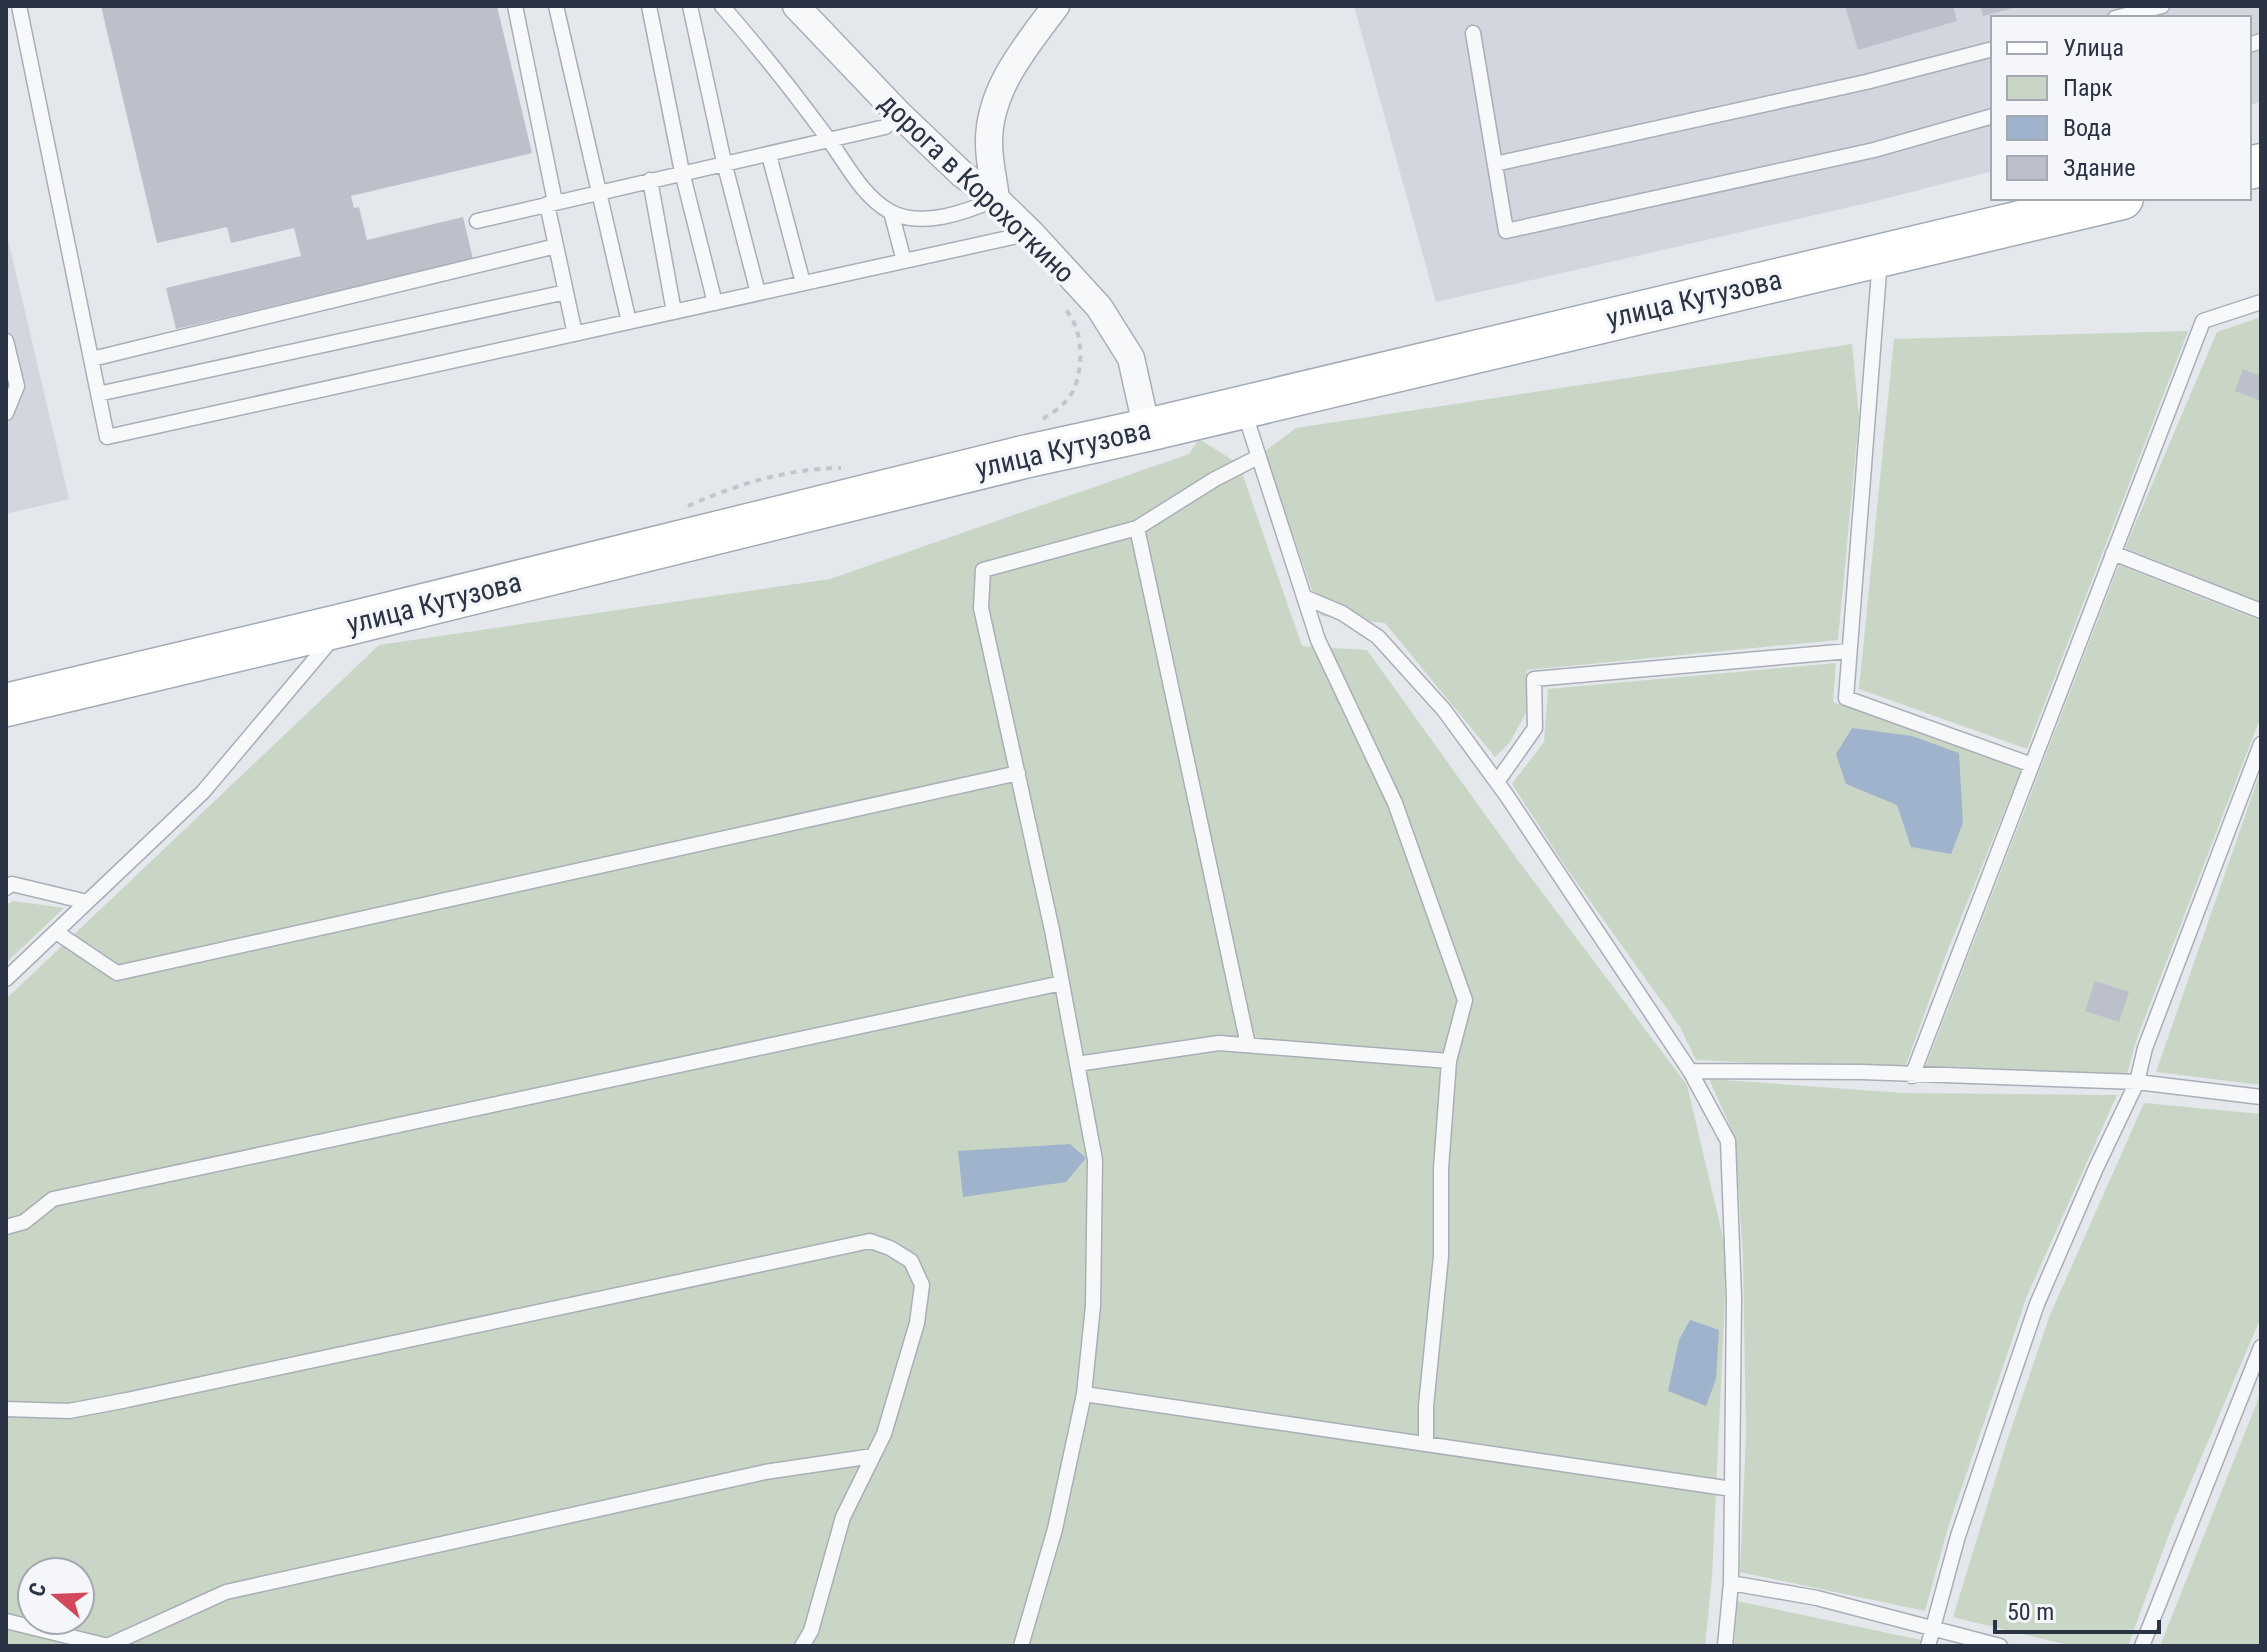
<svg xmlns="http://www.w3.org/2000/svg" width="2267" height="1652" viewBox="0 0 2267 1652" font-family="'Roboto Condensed',sans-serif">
	<rect width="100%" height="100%" fill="#e4e7ec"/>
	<path fill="#d2d6de" d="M 1354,6 L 2261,6 L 2261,102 L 2249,105 L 2249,18 L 1993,18 L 1993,171 L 1880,200 L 1436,302 Z
		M 6,231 L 69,499 L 6,514 Z"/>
	<path fill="#c9d6c5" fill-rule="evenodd" d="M 2261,317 L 2261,602 L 2125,548 L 2217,332 Z
		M 2188,331 L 2027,749 L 1859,689 L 1894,339 Z
		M 1852,344 L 1859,417 L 1838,640 L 1527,670 L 1527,711 L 1510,742 L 1495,757 L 1385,623 L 1321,616 L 1264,452 L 1296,428 Z
		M 1199,439 L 1239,464 L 1302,646 L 1367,650 L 1517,859 L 1687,1085 L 1727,1254 L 1712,1577 L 1705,1646 L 6,1646 L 6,999 L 379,645 L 830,579 L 1189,454 ZM 32,1572 L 80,1572 L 80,1620 L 32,1620 Z
		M 2119,565 L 2261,621 L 2261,716 L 2136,1041 L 2127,1075 L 1925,1068 Z
		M 1836,663 L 1833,702 L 2022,768 L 1947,952 L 1904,1070 L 1696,1060 L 1680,1027 L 1565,866 L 1512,784 L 1544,742 L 1548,689 Z
		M 2261,770 L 2261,1085 L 2156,1072 Z
		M 13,901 L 64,908 L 6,963 L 6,905 Z
		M 1709,1079 L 1903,1093 L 2117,1095 L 2027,1296 L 1948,1528 L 1925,1611 L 1740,1572 L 1746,1434 L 1743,1257 L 1735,1137 Z
		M 2144,1103 L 2261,1114 L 2261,1317 L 2172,1526 L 2128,1646 L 2072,1646 L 1953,1617 L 2007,1441 L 2050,1315 Z
		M 2261,1392 L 2261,1646 L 2160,1646 Z
		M 1737,1601 L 1921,1640 L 1919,1646 L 1734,1646 Z"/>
	<path fill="#9fb4cc" d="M 1852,728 L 1912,736 L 1959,753 L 1963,823 L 1951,854 L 1911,847 L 1897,805 L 1846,784 L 1836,754 Z
		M 1070,1144 L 1086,1158 L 1066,1182 L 963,1197 L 958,1151 Z
		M 1690,1320 L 1719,1330 L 1716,1379 L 1706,1406 L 1668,1391 L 1679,1340 Z"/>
	<path fill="#bbc0ca" d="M 101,6 L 497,6 L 532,153 L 351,196 L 354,208 L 359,207 L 367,240 L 463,217 L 473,259 L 176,329 L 166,288 L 301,256 L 294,228 L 231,243 L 227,227 L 157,243 Z
		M 1845,6 L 1953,6 L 1957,21 L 1858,50 Z
		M 1980,6 L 2017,6 L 2017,7 L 1983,16 Z
		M 2243,369 L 2261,376 L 2261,401 L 2235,391 Z
		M 2095,981 L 2129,992 L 2119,1022 L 2085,1011 Z"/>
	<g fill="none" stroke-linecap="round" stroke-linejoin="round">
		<defs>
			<path id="lane" d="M 19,6 L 107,437 L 1031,233
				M 515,6 L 555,202
				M 556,6 L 629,322
				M 649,6 L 682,172 L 715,303
				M 690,6 L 724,162 L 758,293
				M 722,6 C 759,48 793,91 826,136 C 846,162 860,194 889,211 C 921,229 966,212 996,199
				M 2115,18 L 2162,6
				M 1473,33 L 1506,231 L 1874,150 L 1993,116
				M 2249,45 L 2261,41
				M 769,155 L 803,283
				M 1495,164 L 1866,82 L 1993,49
				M 650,180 L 674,312
				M 547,204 L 575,334
				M 891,212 L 904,261
				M 477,221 L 885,127 L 899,114
				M 1880,259 L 1846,698 L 2032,765
				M 6,341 L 17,386 L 6,413
				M 92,359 L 556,246
				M 98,394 L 566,292
				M 1258,457 L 1215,479 L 1137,528 L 983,570 L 981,608 L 1052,930 L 1095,1160 L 1093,1306 L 1084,1394 L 1732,1489
				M 1137,528 L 1248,1045
				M 2113,553 L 2261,611
				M 1304,597 L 1342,613 L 1378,637 L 1444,710 L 1507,796 L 1690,1071 L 1862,1072 L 2137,1082 L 2261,1097
				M 1497,782 L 1535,728 L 1534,679 L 1849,651
				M 6,888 L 12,884 L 87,902
				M 56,932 L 117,973 L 1018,773
				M 6,979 L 203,792 L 332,639
				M 1077,1064 L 1219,1043 L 1449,1061 L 1465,1000 L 1395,803 L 1318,640 L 1244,411
				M 1690,1071 L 1728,1141 L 1734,1297 L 1731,1583
				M 1912,1076 L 2203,321 L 2261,302
				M 6,1227 L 24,1222 L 53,1199 L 1062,983
				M 6,1409 L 69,1411 L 127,1400 L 870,1241 L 890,1248 L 911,1261 L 922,1285 L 917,1323 L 884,1434 L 843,1517 L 811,1631 L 802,1646
				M 1426,1444 L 1426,1406 L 1441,1256 L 1441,1168 L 1449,1061
				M 6,1621 L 108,1646
				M 107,1646 L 226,1592 L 765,1472 L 873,1456
				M 1021,1646 L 1055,1529 L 1084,1394
				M 1725,1646 L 1731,1583 L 1817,1598 L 2000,1646
				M 1928,1646 L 1958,1536 L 2037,1304 L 2096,1168 L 2137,1082 L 2145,1048 L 2261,744
				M 2142,1646 L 2261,1347"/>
			<path id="street" d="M 796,6 L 899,114 L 962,174 L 996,199 L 1031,233 L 1099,307 L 1131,358 L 1147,430
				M 996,199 C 994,181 989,162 989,144 C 988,90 1026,46 1056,6"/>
			<path id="primary" d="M 2249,168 L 2261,165
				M 6,705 L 343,625 L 1028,456 L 1147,430 L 2122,198"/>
		</defs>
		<use href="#lane" stroke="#a9aeb7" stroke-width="17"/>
		<use href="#street" stroke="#a9aeb7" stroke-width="29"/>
		<use href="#primary" stroke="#a3abb8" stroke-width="45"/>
		<path stroke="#c2c5cb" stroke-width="4" stroke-dasharray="6 6" stroke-linecap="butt" d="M 1043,419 C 1055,411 1068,403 1074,389 C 1084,365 1083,330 1066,310
			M 688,506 C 738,484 785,469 841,468"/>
		<use href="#lane" stroke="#f7f8fa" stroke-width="14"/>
		<use href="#street" stroke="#f7f8fa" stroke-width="26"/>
		<use href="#primary" stroke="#fff" stroke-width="42"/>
	</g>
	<g text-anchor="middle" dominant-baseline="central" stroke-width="7" stroke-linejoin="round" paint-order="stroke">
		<g font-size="28" fill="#2b3445" stroke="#f4f6f9">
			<text transform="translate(977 188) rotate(44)">дорога в Корохоткино</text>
			<text transform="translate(1694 299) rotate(-13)">улица Кутузова</text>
			<text transform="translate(1063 449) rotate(-13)">улица Кутузова</text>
			<text transform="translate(434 603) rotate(-14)">улица Кутузова</text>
		</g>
	</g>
	<rect width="2267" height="1652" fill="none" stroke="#2b3445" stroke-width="16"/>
	<rect x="1991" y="16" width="260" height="184" fill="#f4f6f9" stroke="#a4a8b1" stroke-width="2"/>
	<rect x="2007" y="42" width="40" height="12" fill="#ffffff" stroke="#a4a8b1" stroke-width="2"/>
	<text x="2063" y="56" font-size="24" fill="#2b3445">Улица</text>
	<rect x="2007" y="76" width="40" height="24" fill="#c9d6c5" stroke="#a4a8b1" stroke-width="2"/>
	<text x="2063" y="96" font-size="24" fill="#2b3445">Парк</text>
	<rect x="2007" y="116" width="40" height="24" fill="#9fb4cc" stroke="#a4a8b1" stroke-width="2"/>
	<text x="2063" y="136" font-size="24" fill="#2b3445">Вода</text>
	<rect x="2007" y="156" width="40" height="24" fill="#bbc0ca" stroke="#a4a8b1" stroke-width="2"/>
	<text x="2063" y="176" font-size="24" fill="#2b3445">Здание</text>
	<g transform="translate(56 1596) rotate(289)"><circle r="38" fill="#f4f6f9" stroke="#a4a8b1" stroke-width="2"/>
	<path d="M0-6L14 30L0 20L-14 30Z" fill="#d1495b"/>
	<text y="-12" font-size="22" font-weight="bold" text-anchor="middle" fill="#2b3445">С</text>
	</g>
	<path d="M1995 1620v12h164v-12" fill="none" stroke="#2b3445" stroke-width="4"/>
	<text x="2007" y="1620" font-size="24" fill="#2b3445" stroke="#f4f6f9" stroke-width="6" paint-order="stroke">50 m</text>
</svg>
